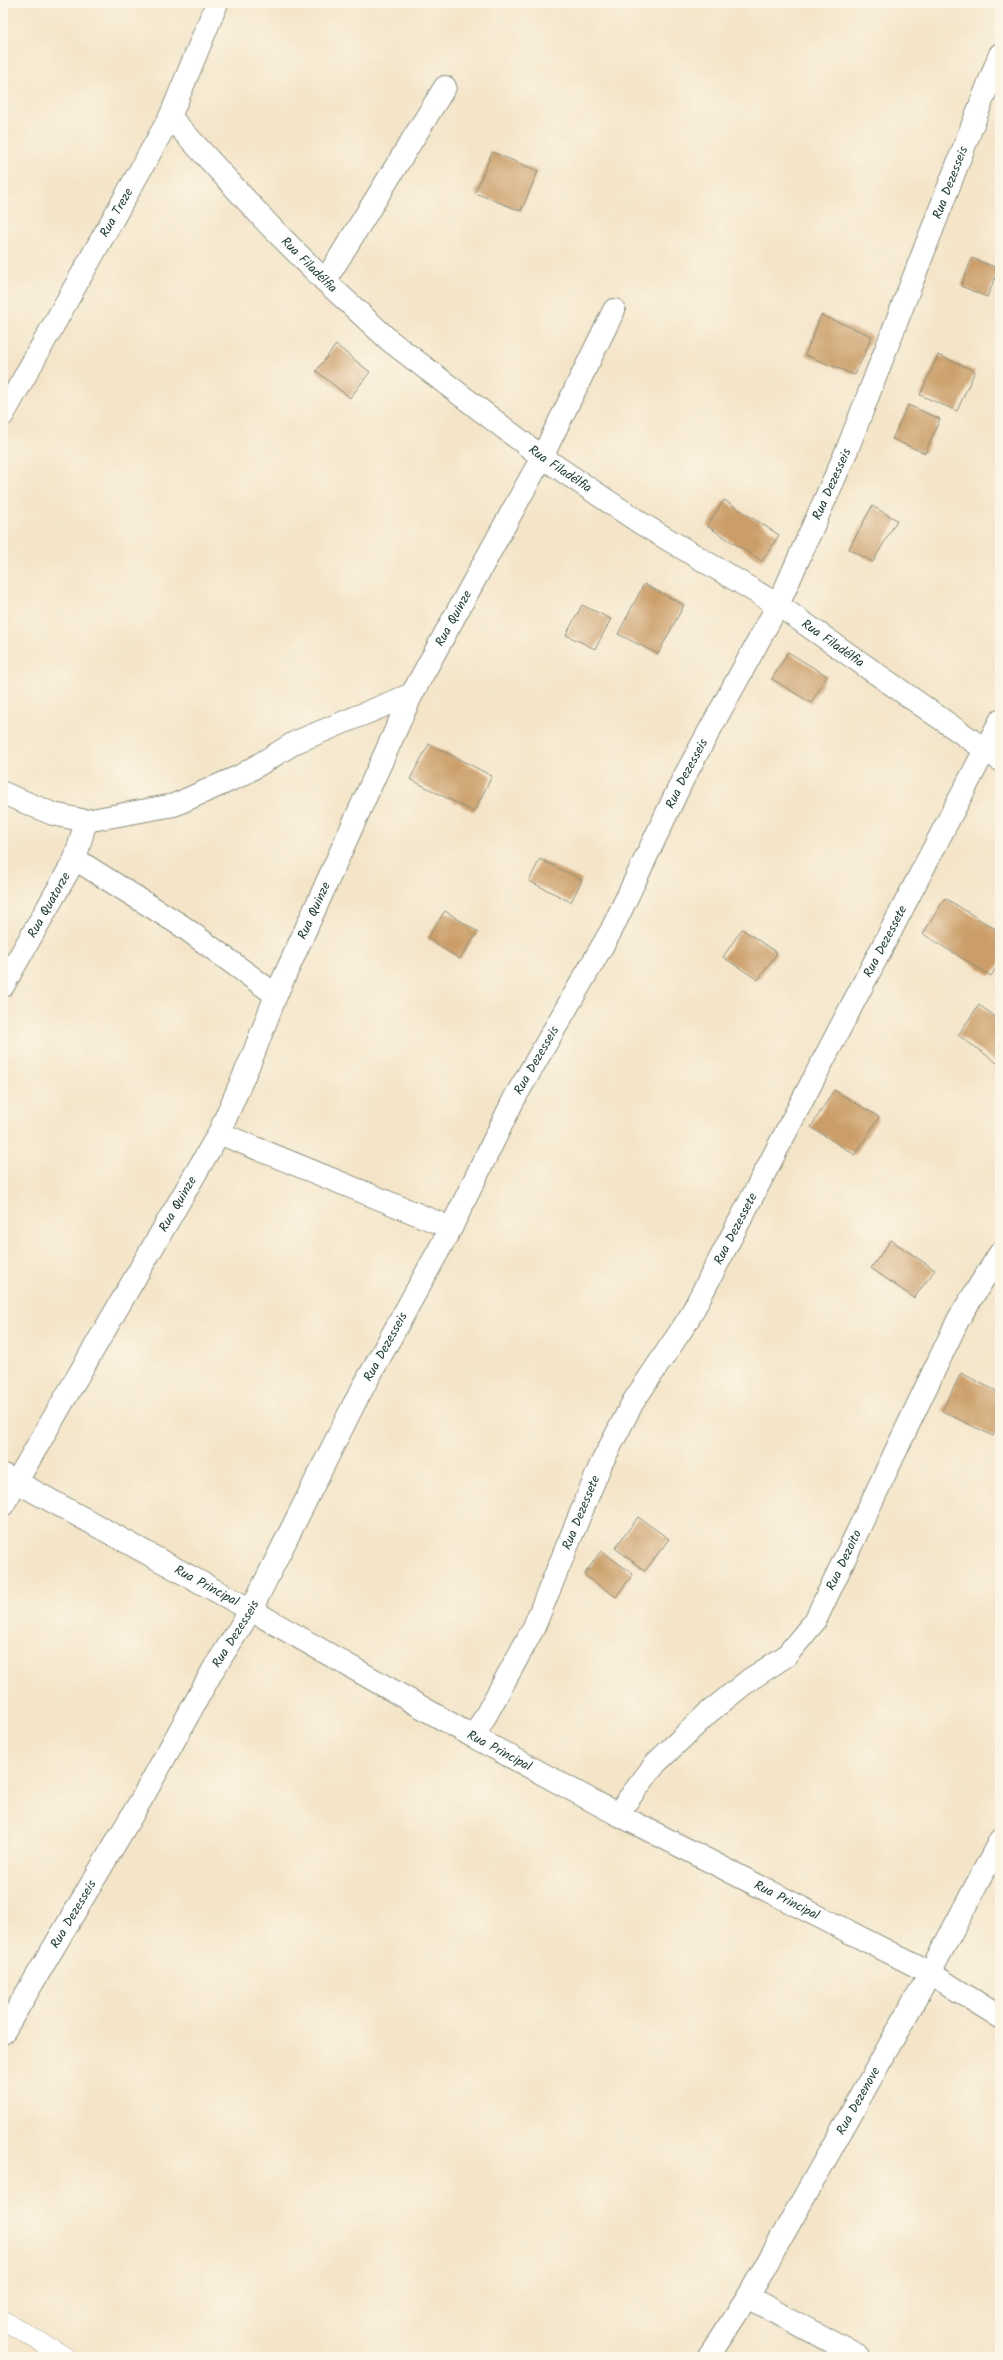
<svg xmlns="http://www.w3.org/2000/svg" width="1003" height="2360" viewBox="0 0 1003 2360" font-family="Kalam,sans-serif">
	<rect width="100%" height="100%" fill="#fcf5e5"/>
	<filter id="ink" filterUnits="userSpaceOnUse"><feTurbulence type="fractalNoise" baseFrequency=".025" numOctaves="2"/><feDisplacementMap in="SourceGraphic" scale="8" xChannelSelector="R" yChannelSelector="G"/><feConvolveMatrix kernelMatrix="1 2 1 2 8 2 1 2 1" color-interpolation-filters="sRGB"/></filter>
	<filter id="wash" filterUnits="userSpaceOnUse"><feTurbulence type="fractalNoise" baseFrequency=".012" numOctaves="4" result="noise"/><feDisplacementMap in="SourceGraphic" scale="16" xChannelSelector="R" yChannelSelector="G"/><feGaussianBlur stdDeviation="0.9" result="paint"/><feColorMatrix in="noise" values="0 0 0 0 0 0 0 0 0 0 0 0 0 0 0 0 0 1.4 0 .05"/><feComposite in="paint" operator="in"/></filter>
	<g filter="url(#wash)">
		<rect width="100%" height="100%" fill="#f4e5c9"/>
		<g id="blocks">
			<path fill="#cb9e69" d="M 492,152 L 538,171 L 521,211 L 475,193 Z
				M 972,258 L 999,269 L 987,297 L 961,286 Z
				M 821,315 L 872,336 L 855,375 L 805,355 Z
				M 336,345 L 370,372 L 350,398 L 316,371 Z
				M 938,355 L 975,371 L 957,411 L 920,395 Z
				M 908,405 L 940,419 L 925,453 L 892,439 Z
				M 724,500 L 779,535 L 762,561 L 707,526 Z
				M 872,506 L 897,520 L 873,562 L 849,549 Z
				M 644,584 L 684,605 L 658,654 L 618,634 Z
				M 582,605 L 611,619 L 595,649 L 566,635 Z
				M 788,652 L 827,676 L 811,703 L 772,679 Z
				M 429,744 L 492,776 L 474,812 L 410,779 Z
				M 540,859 L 582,880 L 571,902 L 529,881 Z
				M 945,898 L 1000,932 L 1000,962 L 991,976 L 923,934 Z
				M 445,911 L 478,932 L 460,959 L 427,938 Z
				M 742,929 L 777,953 L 758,980 L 723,957 Z
				M 979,1005 L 1000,1020 L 1000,1065 L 958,1035 Z
				M 834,1090 L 879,1117 L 855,1155 L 811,1127 Z
				M 891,1240 L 935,1270 L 914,1298 L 871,1268 Z
				M 961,1373 L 1000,1393 L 1000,1422 L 993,1436 L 942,1411 Z
				M 638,1517 L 669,1539 L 645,1571 L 615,1548 Z
				M 601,1551 L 633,1574 L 616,1597 L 584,1575 Z"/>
		</g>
	</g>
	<g filter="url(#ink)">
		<use href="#blocks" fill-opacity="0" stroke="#8a917e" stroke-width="1"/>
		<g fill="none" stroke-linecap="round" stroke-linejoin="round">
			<defs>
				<path id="service" d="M 3,2320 L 66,2357"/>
				<g id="minor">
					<path id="s1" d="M 170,117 L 270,226 L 325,281 L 390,341 L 542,457 L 642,524 L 778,605 L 1000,760"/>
					<path d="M 325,281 L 445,87"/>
					<path id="s2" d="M 3,415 L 170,117 L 217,3"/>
					<path d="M 3,793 L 53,814 L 86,821 L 174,805 L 242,775 L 296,742 L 412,694"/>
					<path d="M 75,859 L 182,926 L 276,995"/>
					<path id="s3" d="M 3,986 L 75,859 L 86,821"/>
					<path d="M 219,1133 L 451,1228"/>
					<path id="s4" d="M 4,1475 L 251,1610 L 474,1737 L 617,1814 L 930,1973 L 1000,2017"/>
					<path id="s5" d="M 3,1505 L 219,1133 L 253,1055 L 276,995 L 412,694 L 542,457 L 614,310"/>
					<path id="s6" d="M 474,1737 L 533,1629 L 601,1464 L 633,1402 L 688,1320 L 1000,721"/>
					<path id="s7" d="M 617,1814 L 656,1763 L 708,1713 L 749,1680 L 786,1656 L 815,1621 L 959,1318 L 1000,1253"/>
					<path id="s8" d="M 3,2033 L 144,1795 L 213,1670 L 251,1610 L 354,1404 L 451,1228 L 514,1099 L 611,931 L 683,779 L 778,605 L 847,450 L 1000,54"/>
					<path d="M 748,2297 L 859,2357"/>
					<path id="s9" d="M 708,2357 L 748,2297 L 930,1973 L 1000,1840"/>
				</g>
			</defs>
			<use href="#service" stroke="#8a917e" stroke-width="20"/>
			<use href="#minor" stroke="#8a917e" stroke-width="24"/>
			<use href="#service" stroke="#fff" stroke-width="19"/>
			<use href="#minor" stroke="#fff" stroke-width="22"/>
		</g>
	</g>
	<g text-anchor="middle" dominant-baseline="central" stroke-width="3" stroke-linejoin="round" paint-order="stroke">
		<g font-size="13" fill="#1f3d34" stroke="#fcf5e5">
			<text stroke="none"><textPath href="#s8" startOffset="2082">Rua Dezesseis</textPath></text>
			<text stroke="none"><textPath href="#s2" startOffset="232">Rua Treze</textPath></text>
			<text stroke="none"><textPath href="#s1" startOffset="203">Rua Filadélfia</textPath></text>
			<text stroke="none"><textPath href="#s1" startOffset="527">Rua Filadélfia</textPath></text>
			<text stroke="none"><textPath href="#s8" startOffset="1758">Rua Dezesseis</textPath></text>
			<text stroke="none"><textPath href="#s5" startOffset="996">Rua Quinze</textPath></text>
			<text stroke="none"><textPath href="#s1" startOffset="851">Rua Filadélfia</textPath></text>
			<text stroke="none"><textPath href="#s8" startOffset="1434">Rua Dezesseis</textPath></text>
			<text stroke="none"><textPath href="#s3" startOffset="93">Rua Quatorze</textPath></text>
			<text stroke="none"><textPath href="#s5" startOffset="672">Rua Quinze</textPath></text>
			<text stroke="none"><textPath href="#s6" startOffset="897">Rua Dezessete</textPath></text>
			<text stroke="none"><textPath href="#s8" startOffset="1110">Rua Dezesseis</textPath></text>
			<text stroke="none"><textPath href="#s5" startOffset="348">Rua Quinze</textPath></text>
			<text stroke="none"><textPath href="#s6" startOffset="573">Rua Dezessete</textPath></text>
			<text stroke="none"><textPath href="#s8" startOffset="786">Rua Dezesseis</textPath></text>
			<text stroke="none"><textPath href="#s6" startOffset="249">Rua Dezessete</textPath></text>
			<text stroke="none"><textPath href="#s7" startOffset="346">Rua Dezoito</textPath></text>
			<text stroke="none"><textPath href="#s4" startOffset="231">Rua Principal</textPath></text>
			<text stroke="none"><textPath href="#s8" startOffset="462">Rua Dezesseis</textPath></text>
			<text stroke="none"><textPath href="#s4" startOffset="567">Rua Principal</textPath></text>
			<text stroke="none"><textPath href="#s4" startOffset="891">Rua Principal</textPath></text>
			<text stroke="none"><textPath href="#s8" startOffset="138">Rua Dezesseis</textPath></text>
			<text stroke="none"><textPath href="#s9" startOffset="297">Rua Dezenove</textPath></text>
		</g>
	</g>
	<rect width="1003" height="2360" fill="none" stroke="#fcf5e5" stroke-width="16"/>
</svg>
